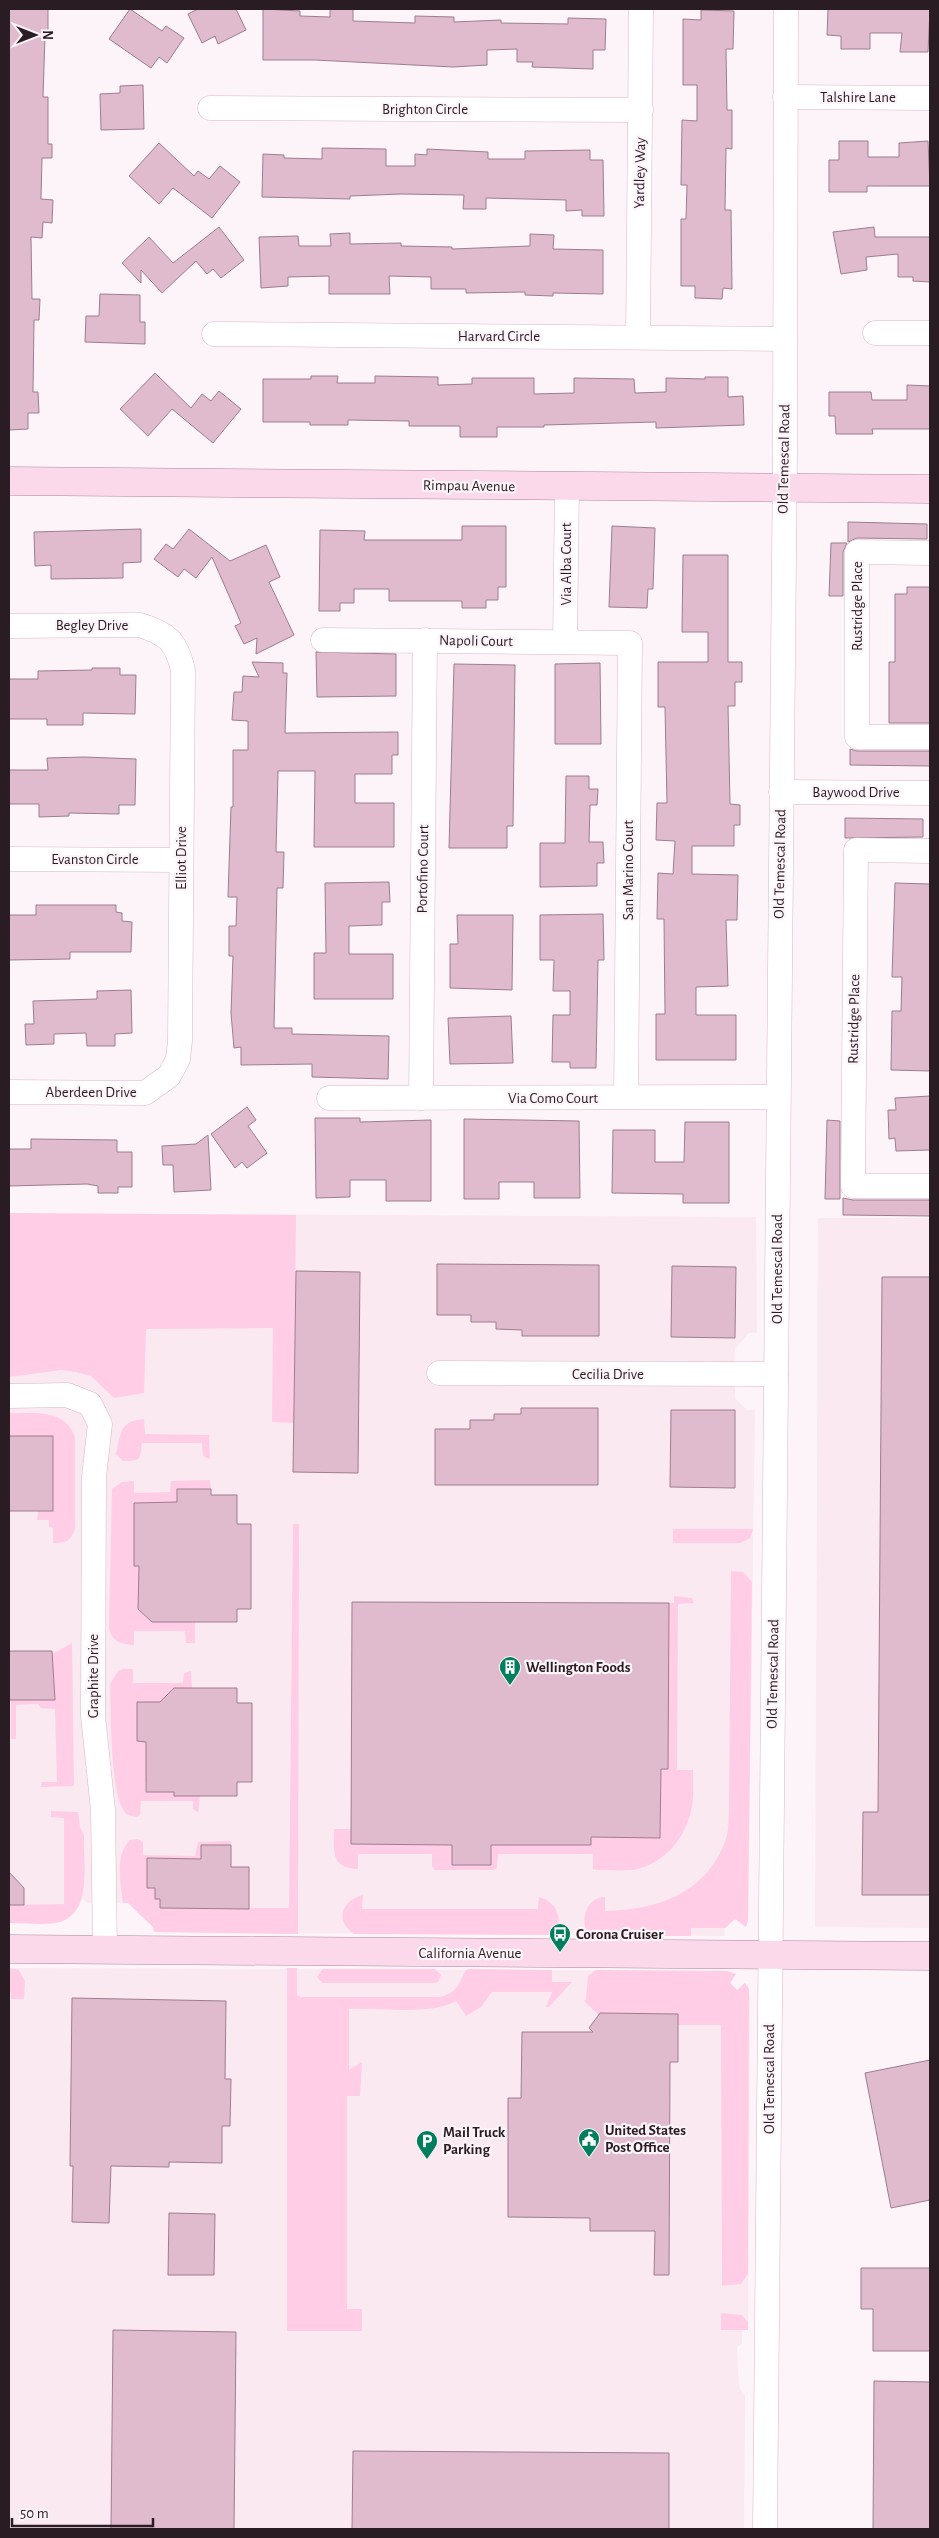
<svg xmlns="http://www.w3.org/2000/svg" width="939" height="2538" viewBox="0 0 939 2538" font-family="'Alegreya Sans',sans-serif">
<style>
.built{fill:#fbe9f2}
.green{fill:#ffcde6}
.building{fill:#dfbbcd;stroke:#9f7d8e}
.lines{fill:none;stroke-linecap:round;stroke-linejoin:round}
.minor-casing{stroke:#dab6c8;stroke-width:25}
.major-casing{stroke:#b0869b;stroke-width:29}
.minor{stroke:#fff;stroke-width:24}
.major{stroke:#fbd9ea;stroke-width:28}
.labels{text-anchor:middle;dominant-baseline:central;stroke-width:4.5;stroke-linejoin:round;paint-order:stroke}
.street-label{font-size:15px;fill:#291c23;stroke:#fcf4f8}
.poi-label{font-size:15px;font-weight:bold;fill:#291c23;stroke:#fcf4f8;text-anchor:start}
</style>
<rect width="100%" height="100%" fill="#fcf4f8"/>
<!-- built -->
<g class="built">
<path d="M9 1213 756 1217 757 1333H749L735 1349V1398L747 1410H755L748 1920 746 1927 735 1919 725 1928V1936L154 1932 153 1927 128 1903H87L83 1899 74 1913 60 1922 9 1923Z"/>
<path d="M818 1218H930V1928L815 1927Z"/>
<path d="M9 1968 727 1971 736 1974 730 1983 737 1990 745 1983 749 1989 750 1998 748 2330H742V2344L737 2347 739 2387 745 2395 744 2527 742 2529H9Z"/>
</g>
<!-- green -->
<g class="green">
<path d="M9 1213 296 1215 294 1423 272 1422 273 1328 146 1329 144 1393 114 1398 91 1376 76 1372 61 1370 9 1377Z"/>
<path d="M9 1413C34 1414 66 1408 75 1438V1528C72 1541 65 1543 53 1543V1528L49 1527V1520H37L38 1511 53 1510V1436H9Z"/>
<path d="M144 1419 145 1434 209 1435 210 1459 203 1456 202 1443H142C140 1460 141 1461 123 1461L116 1454C121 1432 120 1421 144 1419Z"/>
<path d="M210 1480 211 1489 177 1502 134 1503 139 1566 138 1609 152 1622H195V1643H186L185 1631H134V1645C121 1644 112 1642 109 1628L112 1489 122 1482 134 1481V1493L170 1492 171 1481Z"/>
<path d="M293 1524H299L298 1934 154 1932 153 1927 128 1903H123C121 1883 114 1856 130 1840L138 1839 143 1842V1855L195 1856 198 1842 231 1841V1845H202L201 1859 147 1858V1887L155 1888V1899H160V1908H289Z"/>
<path d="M673 1529H753L750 1538 740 1543H673Z"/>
<path d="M731 1571 743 1572 752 1582 748 1920 746 1927 735 1919 725 1928H691V1936H589C579 1922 586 1897 605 1897V1911C658 1910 707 1893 726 1839 729 1831 728 1820 729 1812Z"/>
<path d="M674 1596 692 1598 694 1603 678 1604 677 1770H693C693 1782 694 1794 692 1806 687 1837 665 1864 633 1870 621 1871 609 1870 597 1870L593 1869V1854H498L497 1868 493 1870H435L432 1866V1854H358V1869C330 1868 334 1851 334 1829H351V1844L591 1845V1837L660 1838 661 1769H668L669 1603H674Z"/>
<path d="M72 1643 74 1786 41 1787 42 1782H57L55 1709 41 1708 38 1704 16 1705V1739H11V1700H55L52 1654Z"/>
<path d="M123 1669H133V1683H183L184 1673 191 1671 192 1688 160 1702H137V1741L146 1742 149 1782H145V1792H174V1796H200L198 1812 193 1809V1801H141L140 1815 137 1817C132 1816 127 1816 124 1811 110 1792 111 1710 110 1684L118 1671Z"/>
<path d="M51 1811 78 1812 80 1827 84 1835C83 1862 94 1916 56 1923 41 1925 24 1923 9 1923V1905L64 1904V1818L51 1817Z"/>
<path d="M363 1895 362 1909H538L539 1897C556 1901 565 1920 554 1935L354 1934C334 1921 342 1900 363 1895Z"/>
<path d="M9 1968 19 1970 25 1981 24 1999H11V1992H9Z"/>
<path d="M287 1968H297V1995L300 1997H440C456 1993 459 1985 465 1971L468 1969 552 1970V1982H572L549 2007H546L552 1992H492L481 2007 466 2016 456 2001C429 2016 380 2007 349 2009V2070L362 2062 360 2096H347V2309H362V2331H287Z"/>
<path d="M323 1969H435L441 1975 438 1982 435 1983H322L317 1977Z"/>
<path d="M596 1970 727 1971 736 1974 730 1983 737 1990 745 1983 749 1989 748 2274 741 2284 722 2286 721 2025H678V2014L600 2013 599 2015 584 2001 586 1999 588 1976Z"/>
<path d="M721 2313 742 2315 748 2322V2330H721Z"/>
</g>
<!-- building -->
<g class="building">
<path d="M9 9H48V36H45L43 97H48V144H52V158H42L41 199 53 200 52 223 43 222 42 238 31 237 32 299H40L39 320H34L33 392H38L39 413H28V429L9 430Z"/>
<path d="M130 9 162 31 166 26 184 38 167 63 159 57 151 68 109 39Z"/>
<path d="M198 9H236L246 30 218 44 215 36 202 43 188 14Z"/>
<path d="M263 9 300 11V16L330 17V9H353V21L415 23V16L454 17V22L501 20V23L568 24V18L606 19 605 50H593V69L532 67 533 62H517V49L487 50V65L453 67 315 60H263Z"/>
<path d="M828 9H930L928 52H900L902 33H870V49H841V36L827 35Z"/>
<path d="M701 10 734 11 733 49H726L727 110H732V149L726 148 725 210H731L732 289 723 288 722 299 695 298V286H681V219H686L687 185H681L682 120 697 121V85H683V19L701 20Z"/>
<path d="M143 85 144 129 101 130 100 94 120 93V86Z"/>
<path d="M839 141H868V157H899V143L928 141 930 186H867V192H829V160H839Z"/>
<path d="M159 143 194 176 198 171 209 179 220 166 240 182 212 218 173 188 159 204 129 176Z"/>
<path d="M322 148 386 149V166H415V154L427 155V149L488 152V159H525V151L590 150V160H603L604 216H582V210L566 211V200L486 198V209H463L464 195 401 194 350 196V199L262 197 263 154 284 155V158L322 159Z"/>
<path d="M219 227 244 260 221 278 213 269 207 274 196 261 162 293 141 270V283L122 263 149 237 173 263Z"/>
<path d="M874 227 875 237H930V282L913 281V277H898V254L866 257 867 270 841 274 833 232Z"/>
<path d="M350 233V244L401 243V246L452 247V249L530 246V234L554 235 553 249 603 250V294L553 293V296L525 295V292L466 293V289H431V277L389 276 390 294H329V276L288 277V286L261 288 259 237 298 236 299 246H331L330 234Z"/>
<path d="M100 294 140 295V322H145V344L85 342 86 316H99Z"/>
<path d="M155 373 191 408 202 394 211 401 219 391 241 409 213 443 172 409 148 436 120 409Z"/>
<path d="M311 376H338L337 383H375V376L438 377V385L472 384V378H534V394L574 393V378L634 379 635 393 666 392V378L705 379V377H728V397L743 396 744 425 656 428V422L544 425V427H497V437H460V426H409V421L348 420V425H310V422H263V379H311Z"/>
<path d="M907 385 930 386V429H872L873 434H836L835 416H829V392H871L872 400H907Z"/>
<path d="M848 522 927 524V539L857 538 848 542Z"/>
<path d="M462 526H506V587H498V600H486V608H462V601H389V589H354V603H340V611H319L320 530 365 531 364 540H462Z"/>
<path d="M612 526 655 528 653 589H648L647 608 609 607Z"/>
<path d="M141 529V562L123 563V578L51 579V565L35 566 34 532Z"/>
<path d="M189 529 230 561 266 545 280 577 269 582 294 635 256 654 257 638 244 644 235 626 241 623 212 557 196 578 184 569 178 577 154 559 166 544 173 549Z"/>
<path d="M831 543H847L843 552V596H829Z"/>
<path d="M683 555H728V662H742V682H735V706H728L730 804 740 805V825H734V846H692V874L738 875 737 920H726L728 986 696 987V1015H736V1060H656V1014H665L664 919H657L658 873 673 874 675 841 656 840 657 803H667L665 707H658V662H708V632H682Z"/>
<path d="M907 587H930V723H889V662H895V594H907Z"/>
<path d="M316 652 396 654V696L317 697Z"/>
<path d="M252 662 283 663V673H287L285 733 398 732V755H392V774H355V803H394V847H314L315 771H278L276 852H284L283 888H277L274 1028H292V1034L389 1036 388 1079 312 1077V1064L241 1065V1047L234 1048 231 1013 233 956H229V926H236L237 897H228L231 807H233V750H248V721L232 720 234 692H242L243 676 259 677Z"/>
<path d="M600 663 601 744H555V664Z"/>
<path d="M454 664 515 665 513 826H507V848H449Z"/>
<path d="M92 668H120V675H136L135 714 83 713V725H47V719H9V679H38V671L92 670Z"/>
<path d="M850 749 857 751H930V766L850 765Z"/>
<path d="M84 757 136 759 135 805H119V814L69 813V816L39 817V804H9V770H48L47 758Z"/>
<path d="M566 776H589V789H598L597 805H590L589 842H603L604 863H597V886L540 887V843H565Z"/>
<path d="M845 818 923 819V837L845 838Z"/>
<path d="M389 882 390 902H382V925L349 926V954H393V999H314V953H326L325 883Z"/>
<path d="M895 883 930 884V1071L891 1070 892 1011H901L902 977H892Z"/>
<path d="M36 905H116V912L122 913V921L132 922 131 952H70V959L9 960V915H36Z"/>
<path d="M603 914 604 960H598L596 1068H570V1062H552L553 1015H570V991H553L554 960H540V915Z"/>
<path d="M457 915H513L512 990 450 988V944H458Z"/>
<path d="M131 990 132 1033 115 1034V1046H87L86 1033 54 1034V1044L26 1045 25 1024H34L33 1001 97 999V991Z"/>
<path d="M511 1016 513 1063 450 1064 448 1018Z"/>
<path d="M930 1096V1150L896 1151 895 1138 889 1139 888 1110H896L895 1098Z"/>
<path d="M247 1107 256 1120 248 1126 267 1153 247 1168 242 1162 235 1168 211 1134Z"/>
<path d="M315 1118H360V1122L431 1120V1201H386V1180H350V1197L316 1198Z"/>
<path d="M464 1119 579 1121 580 1198H534V1182H499V1199H464Z"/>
<path d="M827 1120 840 1121V1199H825Z"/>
<path d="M685 1122H729V1203H683V1194L612 1193 613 1130H655V1162H684Z"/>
<path d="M208 1135 211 1190 174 1192 173 1165H163L162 1146 196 1144Z"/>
<path d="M31 1139 117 1140V1152H132V1187H118V1193H98V1186L87 1184 9 1186V1149H31Z"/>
<path d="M843 1198 853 1200H930V1216L843 1215Z"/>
<path d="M437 1264 599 1265V1336H522V1330L496 1329V1322H471V1315H437Z"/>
<path d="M672 1266 736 1267 735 1338 671 1337Z"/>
<path d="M296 1271 360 1272 358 1473 293 1472Z"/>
<path d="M882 1277H930V1895H862L863 1812H878Z"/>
<path d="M521 1408H598V1485H435V1429H470V1420H494V1414H521Z"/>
<path d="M671 1410H735V1488L670 1487Z"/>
<rect x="9" y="1436" width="44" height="75"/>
<path d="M177 1489H211V1495H237V1524H251V1609H237V1622H152L138 1609 139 1566H134V1503L177 1502Z"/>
<path d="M352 1602 669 1603 668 1769H661L660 1838 591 1837V1845H491V1865H452V1845L351 1844Z"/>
<path d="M9 1651H52L55 1700H9Z"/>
<path d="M174 1688H237V1703H252V1782H237V1796H174V1792H146V1742L137 1741V1702H160Z"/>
<path d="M201 1845H231V1867H249V1909L160 1908V1899H155V1888H147V1858L201 1859Z"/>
<path d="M9 1872 24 1888V1905H9Z"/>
<path d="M72 1998 226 2001 225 2079H231L230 2126H222V2163L169 2162V2167L111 2166 109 2223 72 2222 73 2166H70Z"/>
<path d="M600 2013 678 2014V2062H670L669 2275H654L655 2231H590V2218L508 2217V2098H521L522 2032H593L589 2028Z"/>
<path d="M930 2060V2200L891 2208 865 2073Z"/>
<path d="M169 2213 215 2214 214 2275H168Z"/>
<path d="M861 2268H930V2351H873V2309H861Z"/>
<path d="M113 2330 236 2332 234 2529H111Z"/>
<path d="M874 2381 930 2382V2529H873Z"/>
<path d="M353 2451 669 2453V2529H352Z"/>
</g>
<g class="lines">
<!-- minor casing -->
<g class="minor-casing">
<g id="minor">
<path d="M785 97 930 98"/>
<path d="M210 108 641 110"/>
<path d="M875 333H930"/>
<path d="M214 334 785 339"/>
<path d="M638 337 641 9"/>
<path d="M930 553 857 552V737H930"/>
<path d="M9 626 140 625C168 634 176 641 183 670L180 1041 178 1059 169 1076 145 1093 9 1092"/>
<path d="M323 640 630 643 626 1097"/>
<path d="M565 642 567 487"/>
<path d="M781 792 930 793"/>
<path d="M930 851 856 850 853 1186H930"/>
<path d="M9 859 181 860"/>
<path d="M329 1098 777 1097"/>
<path d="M421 1098 425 640"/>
<path d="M439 1373 776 1374"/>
<path d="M9 1396 67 1395 90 1404 100 1424 94 1477 93 1716 103 1810 105 1950"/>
<path d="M765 2529 785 453 786 9"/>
</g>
</g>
<!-- major casing -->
<g class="major-casing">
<g id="major">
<path d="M9 481 930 489"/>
<path d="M9 1949 930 1956"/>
</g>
</g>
<!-- minor -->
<use href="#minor" class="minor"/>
<!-- major -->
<use href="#major" class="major"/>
</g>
<!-- icons -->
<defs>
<g id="building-pin" transform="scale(1.125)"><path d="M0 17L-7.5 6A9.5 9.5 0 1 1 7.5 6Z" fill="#007e5e" stroke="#fcf4f8"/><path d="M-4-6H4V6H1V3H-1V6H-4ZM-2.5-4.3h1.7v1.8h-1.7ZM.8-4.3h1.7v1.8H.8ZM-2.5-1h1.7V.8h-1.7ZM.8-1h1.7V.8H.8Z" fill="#fff"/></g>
<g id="bus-pin" transform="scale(1.125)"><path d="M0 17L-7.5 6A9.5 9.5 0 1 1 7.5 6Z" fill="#007e5e" stroke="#fcf4f8"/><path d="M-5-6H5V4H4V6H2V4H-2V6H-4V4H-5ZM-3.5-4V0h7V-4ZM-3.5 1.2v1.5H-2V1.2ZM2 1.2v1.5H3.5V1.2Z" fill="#fff"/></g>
<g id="civic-pin" transform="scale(1.125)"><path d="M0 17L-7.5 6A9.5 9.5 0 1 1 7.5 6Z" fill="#007e5e" stroke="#fcf4f8"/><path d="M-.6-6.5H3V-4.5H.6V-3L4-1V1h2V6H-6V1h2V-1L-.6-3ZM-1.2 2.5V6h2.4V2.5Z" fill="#fff"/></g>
<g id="parking-pin" transform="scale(1.125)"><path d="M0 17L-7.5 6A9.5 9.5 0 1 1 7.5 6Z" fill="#007e5e" stroke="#fcf4f8"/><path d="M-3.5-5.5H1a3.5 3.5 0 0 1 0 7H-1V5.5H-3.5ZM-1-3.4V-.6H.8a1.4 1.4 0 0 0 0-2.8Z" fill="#fff"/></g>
</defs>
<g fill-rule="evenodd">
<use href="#building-pin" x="510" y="1667"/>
<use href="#bus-pin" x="560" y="1934"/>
<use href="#civic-pin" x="589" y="2139"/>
<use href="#parking-pin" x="427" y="2141"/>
</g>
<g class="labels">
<!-- street labels -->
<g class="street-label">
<text x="858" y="97">Talshire Lane</text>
<text x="425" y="109">Brighton Circle</text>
<text transform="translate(640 173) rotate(-89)">Yardley Way</text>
<text x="499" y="336">Harvard Circle</text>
<text transform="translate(784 459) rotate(-89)">Old Temescal Road</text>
<text transform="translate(469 486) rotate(1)">Rimpau Avenue</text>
<text transform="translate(566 564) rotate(-90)">Via Alba Court</text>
<text transform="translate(857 606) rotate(-90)">Rustridge Place</text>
<text x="92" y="625">Begley Drive</text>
<text transform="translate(476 641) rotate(1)">Napoli Court</text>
<text x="856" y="792">Baywood Drive</text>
<text transform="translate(181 858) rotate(-90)">Elliot Drive</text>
<text x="95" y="859">Evanston Circle</text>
<text transform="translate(780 864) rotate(-89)">Old Temescal Road</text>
<text transform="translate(423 869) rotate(-89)">Portofino Court</text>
<text transform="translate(628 870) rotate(-90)">San Marino Court</text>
<text transform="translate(854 1019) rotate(-89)">Rustridge Place</text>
<text x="91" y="1092">Aberdeen Drive</text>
<text x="553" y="1098">Via Como Court</text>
<text transform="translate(777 1269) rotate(-90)">Old Temescal Road</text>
<text x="608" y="1374">Cecilia Drive</text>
<text transform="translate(773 1674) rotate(-89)">Old Temescal Road</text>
<text transform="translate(93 1676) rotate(-90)">Graphite Drive</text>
<text x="470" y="1953">California Avenue</text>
<text transform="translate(769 2079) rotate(-90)">Old Temescal Road</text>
</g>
<!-- poi labels -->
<g class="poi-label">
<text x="526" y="1667">Wellington Foods</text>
<text x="576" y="1934">Corona Cruiser</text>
<text x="605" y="2130">United States<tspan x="605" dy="17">Post Office</tspan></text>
<text x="443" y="2132">Mail Truck<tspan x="443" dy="17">Parking</tspan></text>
</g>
</g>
<!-- border -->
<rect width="939" height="2538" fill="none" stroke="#291c23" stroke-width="20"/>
<!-- north arrow -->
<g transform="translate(35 35) rotate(90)" stroke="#fcf4f8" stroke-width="4" paint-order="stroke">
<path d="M0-4L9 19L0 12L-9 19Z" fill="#291c23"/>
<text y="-8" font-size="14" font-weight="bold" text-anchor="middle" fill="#291c23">N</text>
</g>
<!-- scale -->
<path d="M12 2518v8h141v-8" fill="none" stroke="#291c23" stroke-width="2.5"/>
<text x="20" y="2518" font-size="15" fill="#291c23" stroke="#fcf4f8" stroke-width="4" paint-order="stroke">50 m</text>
</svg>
